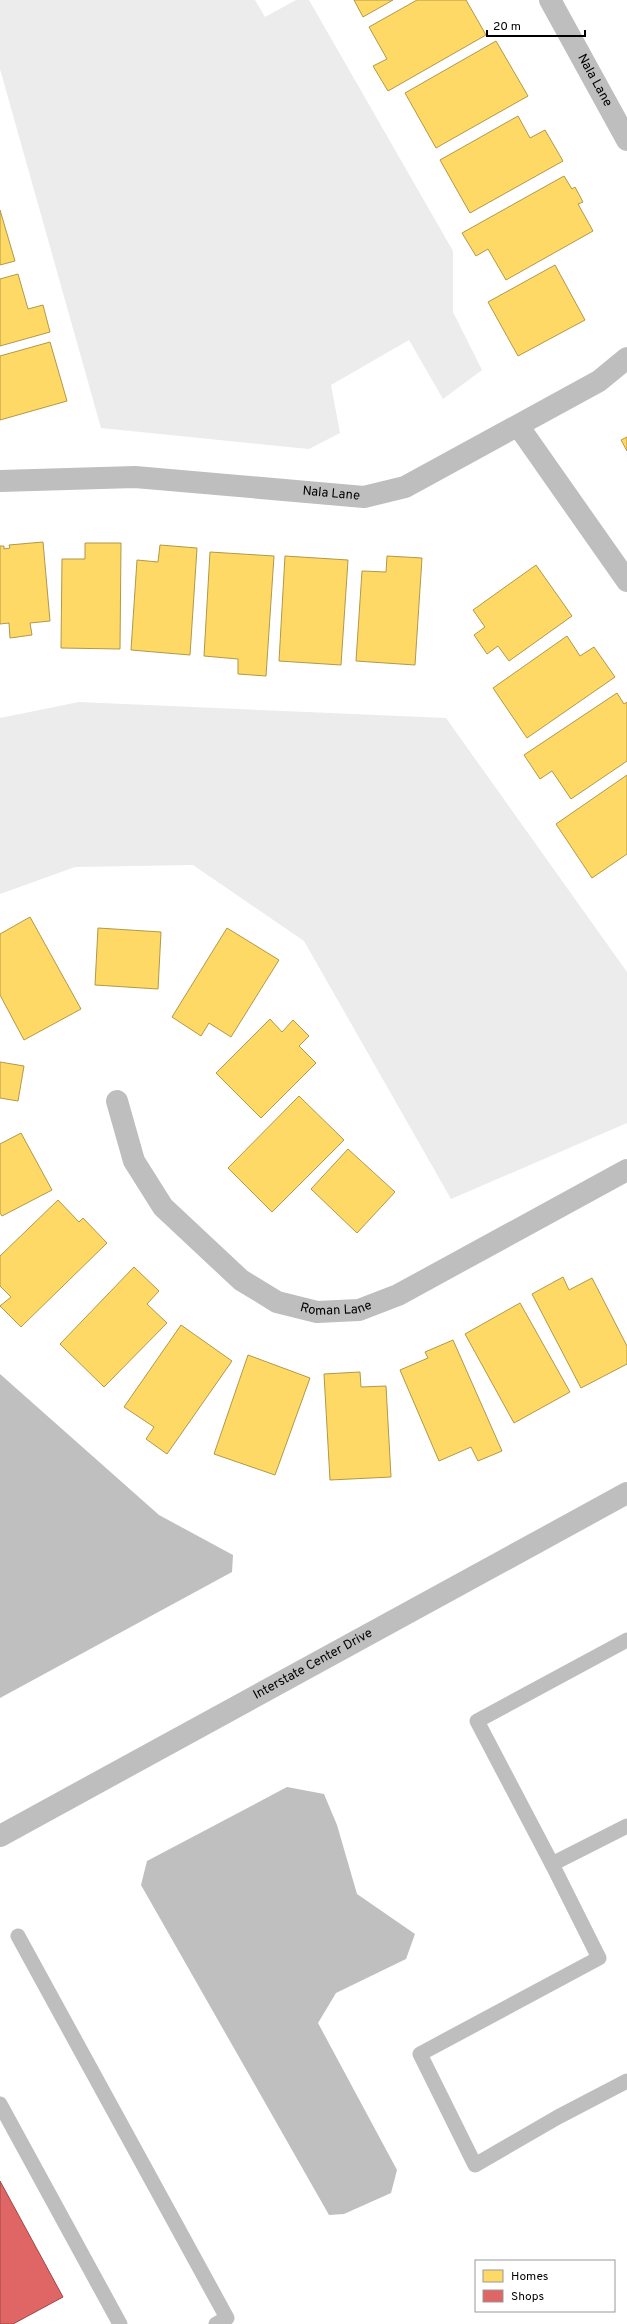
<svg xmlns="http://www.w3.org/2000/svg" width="627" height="2324" viewBox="0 0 627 2324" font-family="Overpass,sans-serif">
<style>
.green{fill:#ececec}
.water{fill:#bfbfbf}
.homes{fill:#ffd966;stroke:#b29847}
.shops{fill:#e06666;stroke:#9d4747}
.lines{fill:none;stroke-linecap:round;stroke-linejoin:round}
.service{stroke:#bebebe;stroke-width:15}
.minor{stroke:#bebebe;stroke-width:22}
.tertiary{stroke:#bebebe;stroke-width:22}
.labels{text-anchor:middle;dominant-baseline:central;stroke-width:4;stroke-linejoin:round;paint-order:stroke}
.street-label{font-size:13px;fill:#000;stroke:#fff}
</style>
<rect width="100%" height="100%" fill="#fff"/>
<!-- green -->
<g class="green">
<path d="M0 0H255L265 17 296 0H309L453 251V312L482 370 443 399 409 340 331 385 340 433 309 449 101 428 0 69Z"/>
<path d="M79 702 446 718 627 972V1123L451 1199 304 941 193 865 75 867 0 894V718Z"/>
</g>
<!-- water -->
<g class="water">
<path d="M0 1374 159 1515 233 1555 232 1572 0 1698Z"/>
<path d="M287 1787 324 1794 337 1825 357 1894 415 1934 406 1959 336 1993 318 2023 397 2170 391 2193 344 2214 329 2215 141 1885 147 1861Z"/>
</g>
<!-- homes -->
<g class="homes">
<path d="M354 0H393L363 17Z"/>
<path d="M417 0H466L486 35 388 91 373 66 387 59 369 27Z"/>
<path d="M496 41 528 96 436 148 405 93Z"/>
<path d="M518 116 530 138 545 130 563 161 470 213 440 160Z"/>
<path d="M564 176 572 189 575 187 583 202 578 204 593 231 506 280 488 249 476 256 462 233Z"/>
<path d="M0 210 15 261 0 265Z"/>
<path d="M555 265 585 320 518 356 488 302Z"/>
<path d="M18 274 28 309 43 305 50 332 0 346V279Z"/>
<path d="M50 342 67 401 0 420V356Z"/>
<path d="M627 437V451L621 440Z"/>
<path d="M43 542 50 621 30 623 32 635 10 638 9 623 0 624V546H4V549L10 548 9 545Z"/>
<path d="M85 543H121L120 649 61 648 62 559H85Z"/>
<path d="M160 545 197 548 190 655 131 650 137 560 158 562Z"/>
<path d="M210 552 274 556 266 676 238 674V659L204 656Z"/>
<path d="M285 556 348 560 341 665 279 661Z"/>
<path d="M387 556 422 558 415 665 356 661 362 571 386 572Z"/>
<path d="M536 565 572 616 509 661 498 646 487 654 474 635 485 627 473 610Z"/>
<path d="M567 636 580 656 594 647 615 677 527 738 493 688Z"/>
<path d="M617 693 624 704 627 702V761L571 799 552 771 540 779 524 755Z"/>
<path d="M627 775V854L592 878 556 824Z"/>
<path d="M30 917 81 1009 24 1040 0 995V934Z"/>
<path d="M98 928 161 932 158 989 95 985Z"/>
<path d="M227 928 279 960 231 1037 209 1023 201 1036 172 1017Z"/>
<path d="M270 1019 282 1032 293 1020 309 1036 299 1046 316 1063 261 1118 216 1073Z"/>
<path d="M0 1062 24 1066 18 1101 0 1098Z"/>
<path d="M299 1096 344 1140 272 1212 228 1168Z"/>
<path d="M21 1133 52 1190 2 1216 0 1213V1144Z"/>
<path d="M348 1149 395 1192 357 1233 311 1189Z"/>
<path d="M58 1200 79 1222 83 1218 107 1243 21 1327 0 1306 11 1297 0 1286V1256Z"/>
<path d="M134 1267 159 1291 147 1304 167 1323 104 1387 60 1344Z"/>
<path d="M563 1277 569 1290 592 1278 627 1346V1364L581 1388 532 1294Z"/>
<path d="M520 1303 570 1392 514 1423 465 1334Z"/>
<path d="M181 1325 232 1361 167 1454 146 1439 154 1427 124 1407Z"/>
<path d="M453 1340 502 1451 478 1461 471 1447 439 1461 400 1370 428 1358 425 1352Z"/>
<path d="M248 1355 310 1378 275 1475 214 1454Z"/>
<path d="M360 1372 361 1387 386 1386 391 1477 330 1480 324 1374Z"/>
</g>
<!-- shops -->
<path class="shops" d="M0 2181 63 2297 13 2324H0Z"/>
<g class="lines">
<!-- service -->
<g class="service">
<path d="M627 1640 477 1721 552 1864 627 1826"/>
<path d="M552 1864 599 1958 420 2054 475 2165 558 2117 627 2081"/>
<path d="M18 1936 227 2318 216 2324"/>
<path d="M0 2104 120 2324"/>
</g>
<!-- minor -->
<g class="minor">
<path id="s1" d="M550 0 627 140"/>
<path d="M519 427 627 581"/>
<path id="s2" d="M0 481 135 477 364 497 405 487 599 381 627 358"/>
<path id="s3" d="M117 1101 134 1161 163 1207 241 1280 277 1302 317 1312 359 1310 398 1295 627 1170"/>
</g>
<!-- tertiary -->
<path class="tertiary" id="s4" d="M0 1836 627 1493"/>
</g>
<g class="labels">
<!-- street labels -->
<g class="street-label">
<text stroke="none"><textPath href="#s1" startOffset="92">Nala Lane</textPath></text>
<text stroke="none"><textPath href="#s2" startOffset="332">Nala Lane</textPath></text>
<text stroke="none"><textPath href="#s3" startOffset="326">Roman Lane</textPath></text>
<text stroke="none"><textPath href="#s4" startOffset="357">Interstate Center Drive</textPath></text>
</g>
</g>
<!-- legend -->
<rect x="475" y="2260" width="140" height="52" fill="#ffffff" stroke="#999999"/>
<rect x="483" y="2270" width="20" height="12" fill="#ffd966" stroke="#999999"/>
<text x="511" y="2280" font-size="12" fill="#000000">Homes</text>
<rect x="483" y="2290" width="20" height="12" fill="#e06666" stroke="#999999"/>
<text x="511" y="2300" font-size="12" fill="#000000">Shops</text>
<!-- scale -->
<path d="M487 30v6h98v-6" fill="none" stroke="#000000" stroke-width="2"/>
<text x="493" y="30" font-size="12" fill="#000000" stroke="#ffffff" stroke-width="3" paint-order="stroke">20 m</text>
</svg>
